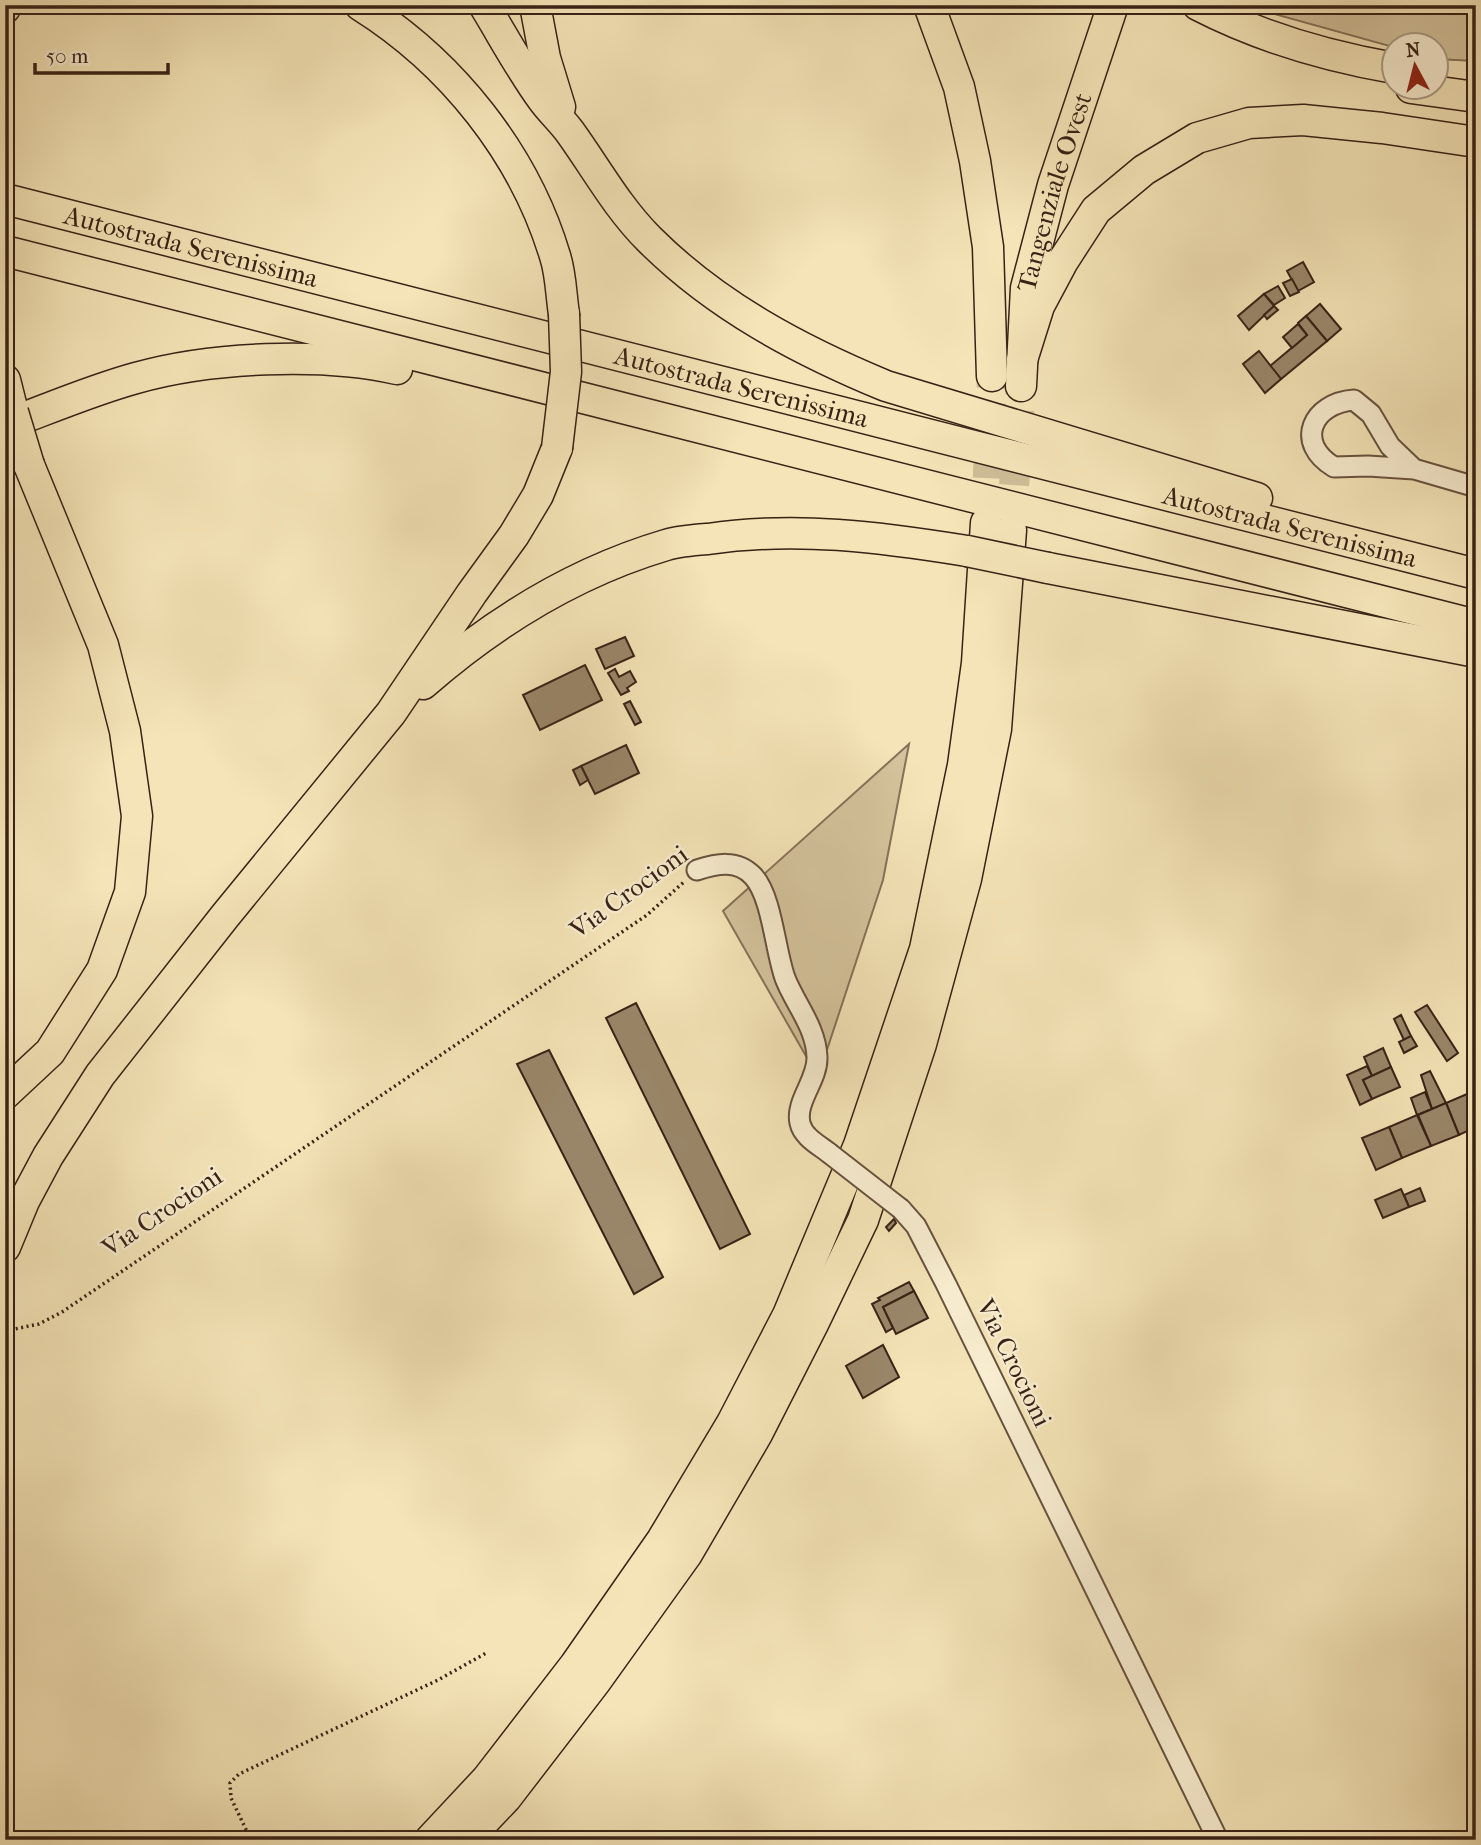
<svg xmlns="http://www.w3.org/2000/svg" width="1481" height="1845" viewBox="0 0 1481 1845" font-family="'IM FELL French Canon',serif">
<style>
.green{fill:#d4c39c;stroke:#867259;stroke-width:2}
.building{fill:#9a876a;stroke:#382216;stroke-width:2}
.lines{fill:none;stroke-linecap:round;stroke-linejoin:round}
.highway-tunnel{stroke:#cebd97;stroke-width:30;stroke-dasharray:30 15;stroke-linecap:butt}
.minor-casing{stroke:#67523e;stroke-width:23}
.highway-casing{stroke:#382216;stroke-width:33}
.path{stroke:#382216;stroke-width:3.5;stroke-dasharray:2 3.5;stroke-linecap:butt}
.minor{stroke:#f8edd0;stroke-width:19}
.highway{stroke:#f4e4b7;stroke-width:30}
.minor-bridge-casing{stroke:#67523e;stroke-width:23;stroke-linecap:butt}
.highway-bridge-casing{stroke:#382216;stroke-width:33;stroke-linecap:butt}
.minor-bridge{stroke:#f8edd0;stroke-width:19}
.highway-bridge{stroke:#f4e4b7;stroke-width:30}
.labels{text-anchor:middle;dominant-baseline:central;stroke-width:5;stroke-linejoin:round;paint-order:stroke}
.street-label{font-size:26px;fill:#382216;stroke:#f8edd0}
</style>
<rect width="100%" height="100%" fill="#f4e4b7"/>
<filter id="stains"><feTurbulence type="fractalNoise" baseFrequency=".00286" numOctaves="4"/><feColorMatrix values="0 0 0 0 .2 0 0 0 0 .09 0 0 0 0 .02 0 0 0 .5 -.17"/></filter>
<radialGradient id="worn" r=".72"><stop offset=".6" stop-color="#630" stop-opacity="0"/><stop offset="1" stop-color="#630" stop-opacity=".3"/></radialGradient>
<!-- green -->
<g class="green">
<path d="M1242 5H1476V61L1436 59V46H1394L1393 47Z"/>
<path d="M909 744 883 880 818 1077 723 911Z"/>
</g>
<!-- building -->
<g class="building">
<path d="M1303 262 1314 282 1298 291 1287 271Z"/>
<path d="M1292 279 1299 292 1290 296 1283 283Z"/>
<path d="M1278 286 1285 298 1274 305 1264 294Z"/>
<path d="M1264 294 1274 306 1249 330 1238 316Z"/>
<path d="M1320 304 1341 329 1327 341 1306 316Z"/>
<path d="M1274 306 1278 310 1267 319 1264 315Z"/>
<path d="M1306 316 1327 341 1281 379 1270 366 1307 335 1298 323Z"/>
<path d="M1298 324 1307 335 1292 348 1283 337Z"/>
<path d="M1259 351 1281 379 1265 393 1243 364Z"/>
<path d="M625 637 634 656 605 669 596 649Z"/>
<path d="M585 665 602 700 540 730 523 695Z"/>
<path d="M615 669 619 677 630 671 636 682 627 688 629 691 621 695 608 673Z"/>
<path d="M630 701 641 722 635 725 624 704Z"/>
<path d="M626 745 639 773 595 794 581 766Z"/>
<path d="M581 766 588 780 580 785 573 770Z"/>
<path d="M636 1003 750 1234 720 1249 606 1018Z"/>
<path d="M1427 1005 1458 1053 1447 1061 1415 1012Z"/>
<path d="M1401 1015 1411 1036 1404 1040 1394 1019Z"/>
<path d="M1411 1036 1417 1046 1404 1053 1399 1042Z"/>
<path d="M1383 1048 1391 1067 1372 1076 1364 1057Z"/>
<path d="M549 1050 663 1277 634 1294 517 1064Z"/>
<path d="M1367 1066 1372 1076 1363 1080 1372 1099 1360 1105 1347 1075Z"/>
<path d="M1391 1067 1400 1087 1372 1099 1363 1080Z"/>
<path d="M1430 1071 1446 1103 1432 1109 1421 1075Z"/>
<path d="M1474 1091 1476 1127 1459 1135 1446 1103Z"/>
<path d="M1425 1092 1432 1109 1417 1115 1411 1098Z"/>
<path d="M1446 1103 1459 1135 1431 1146 1418 1115Z"/>
<path d="M1417 1115 1431 1146 1402 1158 1389 1127Z"/>
<path d="M1389 1127 1402 1158 1376 1170 1362 1138Z"/>
<path d="M1420 1188 1425 1201 1409 1207 1404 1195Z"/>
<path d="M1401 1189 1409 1207 1383 1218 1375 1200Z"/>
<path d="M894 1219 896 1223 889 1231 886 1227Z"/>
<path d="M909 1282 914 1291 883 1307 893 1328 886 1332 872 1304 880 1300 878 1298Z"/>
<path d="M914 1291 928 1318 896 1334 883 1307Z"/>
<path d="M883 1345 899 1377 863 1398 846 1366Z"/>
</g>
<g class="lines">
<!-- highway-tunnel -->
<g class="highway-tunnel">
<path d="M986 523 992 376"/>
<path d="M1011 530 1021 386"/>
</g>
<!-- minor casing -->
<g class="minor-casing">
<g id="minor">
<path d="M1414 469 1390 446 1371 414 1354 400C1312 403 1294 443 1334 467L1368 466 1414 469 1476 487"/>
<path d="M697 870C716 864 737 859 753 876 772 896 775 950 785 978 795 1004 816 1027 817 1057 818 1080 795 1101 800 1123 803 1137 819 1145 829 1153"/>
<path d="M901 1209 916 1226 946 1284 1218 1840"/>
</g>
</g>
<!-- highway casing -->
<g class="highway-casing">
<g id="highway">
<path d="M360 5C451 62 524 153 555 256 561 274 561 295 564 314"/>
<path d="M484 5C503 36 521 70 543 100 551 111 562 121 570 132 596 168 617 207 649 239 716 306 799 350 886 386L1257 498"/>
<path d="M535 5 545 58 560 107"/>
<path d="M929 5 959 87 975 161 988 247 992 376"/>
<path d="M1198 5C1260 37 1325 56 1394 68"/>
<path d="M5 8V5"/>
<path d="M1411 88 1476 97"/>
<path id="s1" d="M5 199 1476 574"/>
<path d="M5 251 1476 625"/>
<path d="M1022 360 1039 306 1063 261 1096 210 1144 170 1197 138 1249 123 1303 120 1382 128 1476 142"/>
<path d="M5 380 13 412"/>
<path id="s2" d="M1021 386 1026 288 1053 185 1113 5"/>
<path d="M5 425C48 409 92 390 136 378 210 357 322 352 397 369"/>
<path d="M1048 568 1476 652"/>
<path d="M423 684C494 622 575 572 666 545 679 541 694 540 708 539 796 526 880 537 967 551"/>
<path d="M5 1094 50 1052 102 970 130 892 137 816 125 731 103 645 29 465"/>
<path d="M5 1247 24 1201 48 1156 100 1075 225 916 391 713 472 593 514 535 538 495 557 448"/>
<path d="M430 1840 487 1779 575 1665 662 1540 732 1423 788 1315 836 1200 859 1145 925 949 963 765 977 663 986 523"/>
<path d="M466 1840 506 1798 596 1681 687 1554 757 1434 813 1324 863 1220 921 1044 966 879 996 729 1011 530"/>
</g>
</g>
<!-- path -->
<g class="path">
<path d="M5 1331 39 1324 62 1312 647 915 685 881"/>
<path d="M251 1840 231 1798 230 1783 239 1774 438 1680 488 1652"/>
</g>
<!-- minor -->
<use href="#minor" class="minor"/>
<!-- highway -->
<use href="#highway" class="highway"/>
<!-- minor-bridge casing -->
<g class="minor-bridge-casing">
<path id="minor-bridge" d="M829 1153 901 1209"/>
</g>
<!-- highway-bridge casing -->
<g class="highway-bridge-casing">
<g id="highway-bridge">
<path d="M13 412 29 465"/>
<path d="M557 448 566 372 564 314"/>
<path d="M967 551 1048 568"/>
</g>
</g>
<!-- minor-bridge -->
<use href="#minor-bridge" class="minor-bridge"/>
<!-- highway-bridge -->
<use href="#highway-bridge" class="highway-bridge"/>
</g>
<g class="labels">
<!-- street labels -->
<g class="street-label">
<text stroke="none"><textPath href="#s2" startOffset="198">Tangenziale Ovest</textPath></text>
<text stroke="none"><textPath href="#s1" startOffset="192">Autostrada Serenissima</textPath></text>
<text stroke="none"><textPath href="#s1" startOffset="760">Autostrada Serenissima</textPath></text>
<text stroke="none"><textPath href="#s1" startOffset="1326">Autostrada Serenissima</textPath></text>
<text transform="translate(629 892) rotate(-36)">Via Crocioni</text>
<text transform="translate(162 1212) rotate(-34)">Via Crocioni</text>
<text transform="translate(1014 1363) rotate(64)">Via Crocioni</text>
</g>
</g>
<!-- margin -->
<rect width="1481" height="1845" fill="none" stroke="#f4e4b7" stroke-width="28"/>
<rect x="7" y="7" width="1467" height="1831" fill="none" stroke="#382216" stroke-width="3.5"/>
<rect x="14" y="14" width="1453" height="1817" fill="none" stroke="#382216" stroke-width="2"/>
<!-- north arrow -->
<g transform="translate(1415 66) rotate(353)"><circle r="33" fill="#f8edd0" stroke="#ab9c86" stroke-width="2"/>
<path d="M0-5L12 26L0 18L-12 26Z" fill="#8f2418"/>
<text y="-10" font-size="19" font-weight="bold" text-anchor="middle" fill="#382216">N</text>
</g>
<!-- scale -->
<path d="M35 63v10h133v-10" fill="none" stroke="#382216" stroke-width="3.5"/>
<text x="46" y="63" font-size="21" fill="#382216" stroke="#f8edd0" stroke-width="5" paint-order="stroke">50 m</text>
<rect width="100%" height="100%" filter="url(#stains)"/>
<rect width="100%" height="100%" fill="url(#worn)"/>
</svg>
